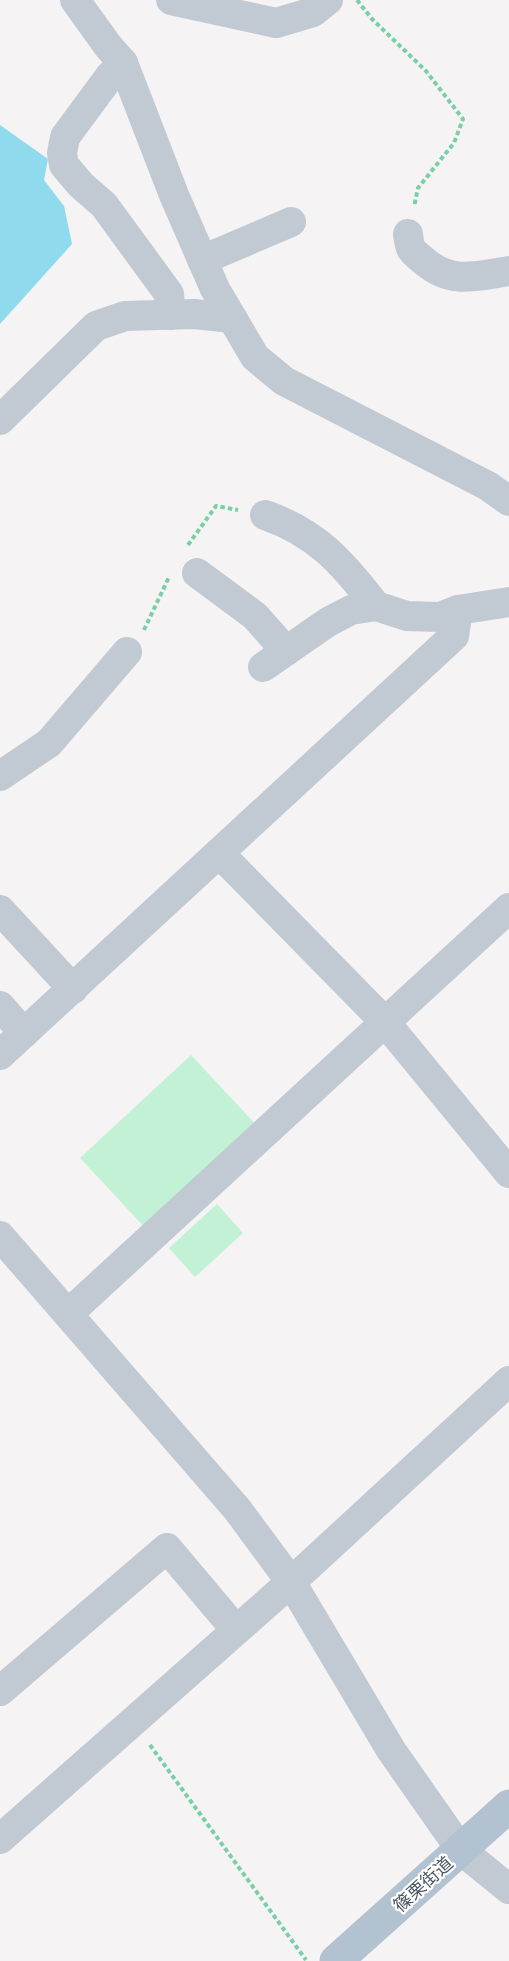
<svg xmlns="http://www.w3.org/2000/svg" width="509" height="1961" viewBox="0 0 509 1961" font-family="'Archivo Narrow','Noto Sans JP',sans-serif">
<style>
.green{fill:#c3f1d5}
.water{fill:#90daee}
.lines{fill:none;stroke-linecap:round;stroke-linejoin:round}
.path{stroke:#7ad0a6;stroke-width:4;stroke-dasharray:4.5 3;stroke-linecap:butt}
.minor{stroke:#c1cad2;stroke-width:30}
.major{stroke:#b3c2d1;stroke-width:33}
.labels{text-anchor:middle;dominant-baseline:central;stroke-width:4.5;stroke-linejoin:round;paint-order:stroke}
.street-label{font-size:18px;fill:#4a5661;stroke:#fff}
</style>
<rect width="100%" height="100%" fill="#f5f3f3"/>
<!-- green -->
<g class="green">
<path d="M191 1055 259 1128 148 1231 80 1158Z"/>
<path d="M217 1204 243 1233 195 1277 169 1248Z"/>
</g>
<!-- water -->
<path class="water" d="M0 125 48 159 44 180 64 206 72 244 0 324Z"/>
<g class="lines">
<!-- path -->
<g class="path">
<path d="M357 0 372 19 426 71 463 119 454 143 418 188 414 207"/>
<path d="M188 545 216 506 238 510"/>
<path d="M144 630 169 577"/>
<path d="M150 1745 306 1960"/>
</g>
<!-- minor -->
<g class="minor">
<path d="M75 0 108 46 123 63 174 195 215 289 255 357 284 381 488 486 509 501"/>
<path d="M171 0 276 23 313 12 328 0"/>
<path d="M123 63 110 76 65 137 62 153 64 165 81 185 104 205 169 294 171 315"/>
<path d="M408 234C410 251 411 250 424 261 452 285 476 276 509 271"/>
<path d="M202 260 291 222"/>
<path d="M0 420 96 326 125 316 194 314 232 318"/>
<path d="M265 515C317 533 343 563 376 606"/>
<path d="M197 573 255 616 286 651"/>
<path d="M263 667 328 622 351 610 376 606 407 616 440 617 458 610"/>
<path d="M0 776 49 743 127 652"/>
<path d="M219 853 385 1022 509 1173"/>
<path d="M0 910 73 989"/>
<path d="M0 1006 24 1033"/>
<path d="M0 1055 454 636 458 610 509 602"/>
<path d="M0 1236 237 1509 291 1582 391 1750 461 1850 509 1889"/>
<path d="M68 1314 509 908"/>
<path d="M0 1691 167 1548 236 1630"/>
<path d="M0 1839 291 1582 509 1381"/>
</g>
<!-- major -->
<path class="major" d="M336 1961 509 1806"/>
</g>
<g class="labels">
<!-- street labels -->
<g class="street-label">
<text transform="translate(423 1884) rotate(-42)">篠栗街道</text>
</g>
</g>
</svg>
